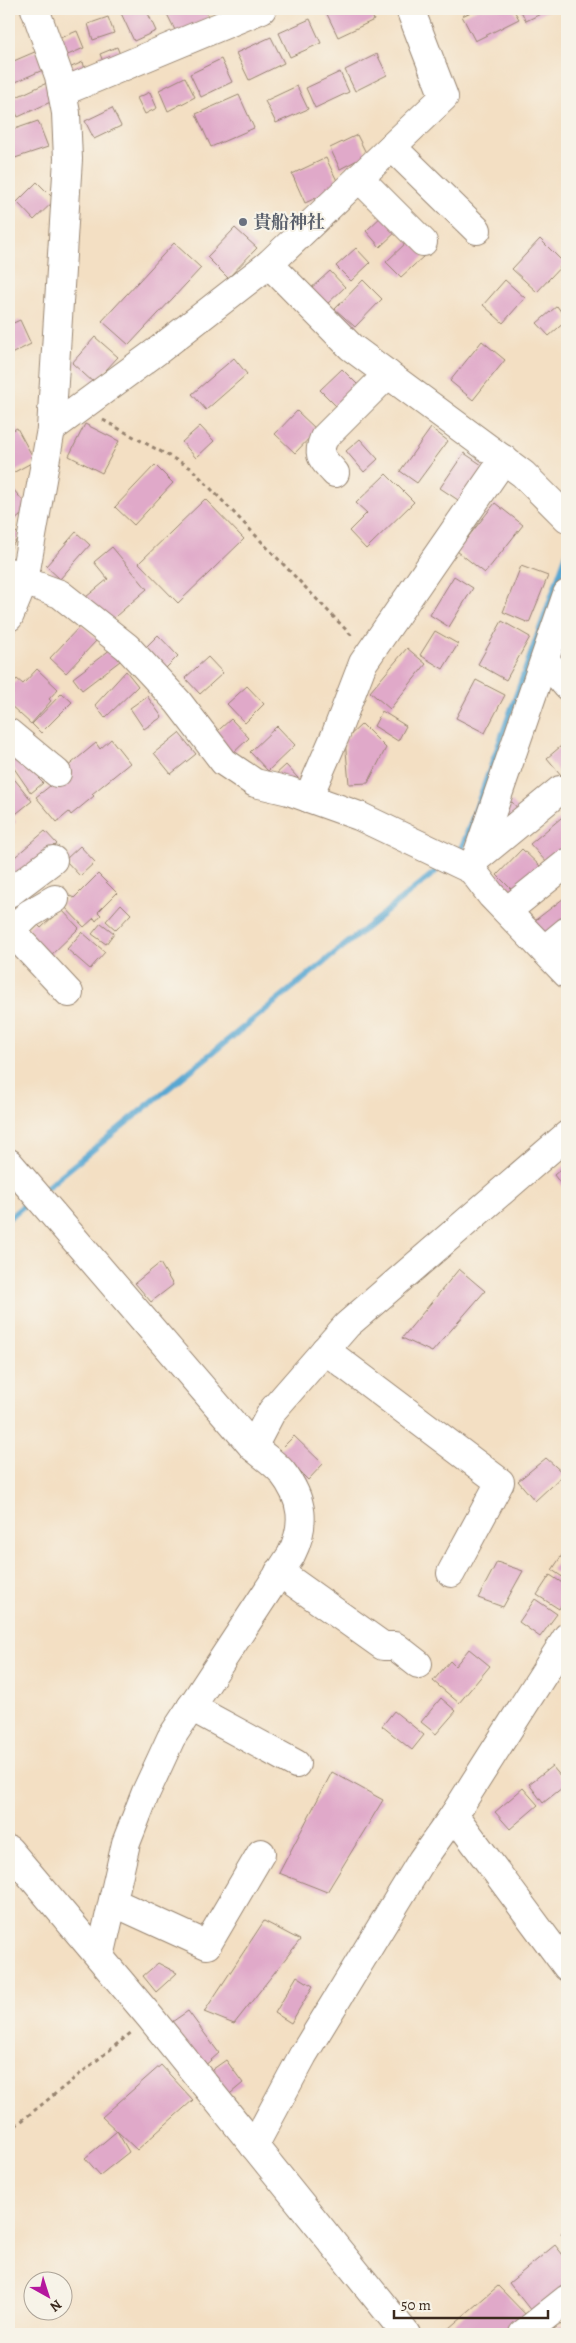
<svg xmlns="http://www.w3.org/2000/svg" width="576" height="2343" viewBox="0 0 576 2343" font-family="Alegreya,'Noto Serif JP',serif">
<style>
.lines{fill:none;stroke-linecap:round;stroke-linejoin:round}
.stream{stroke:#59a7d2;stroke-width:6}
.building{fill:#e0a9c9}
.minor-casing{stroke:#978470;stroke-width:30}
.path{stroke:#978470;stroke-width:3;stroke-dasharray:4 4;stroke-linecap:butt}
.minor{stroke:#fff;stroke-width:28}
.worship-dot{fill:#6b7280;stroke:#f7f3e8;stroke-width:2}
.labels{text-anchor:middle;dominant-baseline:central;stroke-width:4;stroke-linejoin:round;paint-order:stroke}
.worship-label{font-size:18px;font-weight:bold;fill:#5b616d;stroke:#f7f3e8;text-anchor:start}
</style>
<rect width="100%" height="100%" fill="#f7f3e8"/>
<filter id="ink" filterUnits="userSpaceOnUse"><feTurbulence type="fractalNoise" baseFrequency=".02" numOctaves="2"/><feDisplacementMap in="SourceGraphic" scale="10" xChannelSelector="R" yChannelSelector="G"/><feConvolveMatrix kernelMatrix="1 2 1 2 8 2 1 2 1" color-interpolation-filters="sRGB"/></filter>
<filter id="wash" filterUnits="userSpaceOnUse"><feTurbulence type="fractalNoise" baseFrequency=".0096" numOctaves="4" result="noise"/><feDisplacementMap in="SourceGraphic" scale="20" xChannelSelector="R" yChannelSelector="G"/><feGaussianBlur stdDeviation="1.12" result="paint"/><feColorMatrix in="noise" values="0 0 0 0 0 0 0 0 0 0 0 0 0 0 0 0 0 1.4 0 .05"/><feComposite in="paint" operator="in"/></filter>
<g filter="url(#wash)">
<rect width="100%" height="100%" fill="#f3dfc3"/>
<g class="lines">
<!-- stream -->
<g class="stream">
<path d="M461 851 567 553"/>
<path d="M42 1191 435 872"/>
<path d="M9 1218 32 1199"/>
</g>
</g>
<g id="blocks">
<!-- building -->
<g class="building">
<path d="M124 9H146L156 31 134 41 120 11Z"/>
<path d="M171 9H204L209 18 177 34 166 12Z"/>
<path d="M333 9H369L374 20 338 37 326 12Z"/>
<path d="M478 9H513L519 19 475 41 462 16Z"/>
<path d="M520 9H551L526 21Z"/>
<path d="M108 17 114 33 93 40 88 24Z"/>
<path d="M310 19 321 43 290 57 279 33Z"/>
<path d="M77 31 84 48 63 57 55 40Z"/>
<path d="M271 37 284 63 249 80 236 53Z"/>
<path d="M117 47 121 57 104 64 100 54Z"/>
<path d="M37 51 45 69 9 85V63Z"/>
<path d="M377 54 387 75 355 91 345 70Z"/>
<path d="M221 59 232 82 201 97 190 74Z"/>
<path d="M83 62 86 73 73 78 69 68Z"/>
<path d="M340 72 349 92 315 108 306 88Z"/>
<path d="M185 77 195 97 168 111 159 90Z"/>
<path d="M49 82 57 99 18 117 10 100Z"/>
<path d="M297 86 308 109 276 123 265 101Z"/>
<path d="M150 92 157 108 145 114 137 98Z"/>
<path d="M239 95 254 128 211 147 196 114Z"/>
<path d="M112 108 121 126 94 139 85 121Z"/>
<path d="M38 121 48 147 9 160V131Z"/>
<path d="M357 135 367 155 340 169 330 148Z"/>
<path d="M326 158 340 187 305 203 292 174Z"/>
<path d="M37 182 55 200 34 220 17 202Z"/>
<path d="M385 213 399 229 380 247 366 231Z"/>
<path d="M235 228 257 248 228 278 207 257Z"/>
<path d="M540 239 564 263 537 292 512 269Z"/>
<path d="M409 240 424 256 401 277 386 262Z"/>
<path d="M174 243 201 268 129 345 102 321Z"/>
<path d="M356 248 370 263 351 281 336 266Z"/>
<path d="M330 271 345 287 325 306 309 290Z"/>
<path d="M363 280 382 299 355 327 335 309Z"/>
<path d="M505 280 525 298 503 323 483 305Z"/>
<path d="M557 306 567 320 549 336 537 323Z"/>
<path d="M20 320 31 344 9 355V325Z"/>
<path d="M95 337 118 357 94 383 72 363Z"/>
<path d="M482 341 505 360 473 400 450 381Z"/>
<path d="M234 358 247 374 206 410 192 394Z"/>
<path d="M342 369 358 385 337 407 320 390Z"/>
<path d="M297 411 317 430 295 453 275 434Z"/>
<path d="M85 424 119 441 102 473 69 456Z"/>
<path d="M200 426 214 441 196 458 182 442Z"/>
<path d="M17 428 35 461 9 475V432Z"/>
<path d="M431 428 448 441 417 483 400 471Z"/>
<path d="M360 439 378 459 364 472 346 451Z"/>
<path d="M464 453 485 467 461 502 440 488Z"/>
<path d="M155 465 173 483 134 525 115 507Z"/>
<path d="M386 474 414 502 366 549 349 531 367 513 356 503Z"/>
<path d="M13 489 29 508 13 522 9 518V492Z"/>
<path d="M205 499 244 539 178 603 139 563Z"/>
<path d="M495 503 523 525 485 573 457 551Z"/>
<path d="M9 527 20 535 9 550Z"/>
<path d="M76 532 90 545 60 579 46 566Z"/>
<path d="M112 547 147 589 108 623 86 597 108 579 94 562Z"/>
<path d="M521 566 548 576 529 623 503 612Z"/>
<path d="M454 576 473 588 449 627 430 615Z"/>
<path d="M502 621 530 637 506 680 478 664Z"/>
<path d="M81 625 97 640 66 673 50 658Z"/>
<path d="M435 631 458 644 443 669 420 655Z"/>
<path d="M158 635 178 656 164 670 144 649Z"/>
<path d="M407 648 426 664 390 709 370 692Z"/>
<path d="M111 649 120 661 82 690 73 678Z"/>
<path d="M208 657 223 673 200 694 185 678Z"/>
<path d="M37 669 58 689 49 699 51 701 31 724 9 704V699L13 694 9 688 17 679 23 684Z"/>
<path d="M126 671 138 686 105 718 95 705Z"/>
<path d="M476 680 505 695 485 733 456 718Z"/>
<path d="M247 686 264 704 245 723 227 704Z"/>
<path d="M62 693 72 702 41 733 32 724Z"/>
<path d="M147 696 162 717 144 729 130 708Z"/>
<path d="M382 711 406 726 398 741 374 726Z"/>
<path d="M231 719 249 738 230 756 211 737Z"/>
<path d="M362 724 386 748 368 783 349 784 345 740Z"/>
<path d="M277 726 295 745 268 771 250 752Z"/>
<path d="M179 733 196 754 171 774 154 753Z"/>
<path d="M9 738 43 775 39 779 43 783 31 793 9 761Z"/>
<path d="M111 739 130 763 92 794 94 796 71 815 69 812 57 822 36 797 69 771 66 768 96 743 100 749Z"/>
<path d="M567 741V769L561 775 547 758Z"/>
<path d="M286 765 298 778 286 790 274 776Z"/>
<path d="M9 775H11L32 801 12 817 16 822 9 827Z"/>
<path d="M512 802 521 812 502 827 494 817Z"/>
<path d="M567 813V848L548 864 530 844Z"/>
<path d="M45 831 57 844 9 885V862Z"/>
<path d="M80 846 95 862 80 876 65 860Z"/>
<path d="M522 849 541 867 516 894 497 875Z"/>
<path d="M98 874 117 893 98 912 101 915 96 921 94 918 84 927 62 904 70 896 74 898Z"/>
<path d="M564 898 567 902V923L547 940 533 922Z"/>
<path d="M121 904 131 914 116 930 106 921Z"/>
<path d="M61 909 79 928 46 960 25 938 31 932 28 928 35 922 41 928Z"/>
<path d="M101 923 114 933 106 944 92 934Z"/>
<path d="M82 932 105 952 90 969 67 949Z"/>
<path d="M567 1164V1192L554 1175Z"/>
<path d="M160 1263 173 1285 151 1302 135 1283Z"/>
<path d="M459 1269 485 1291 432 1352 402 1338Z"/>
<path d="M294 1436 323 1464 308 1480 279 1451Z"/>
<path d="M546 1458 564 1474 535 1501 518 1481Z"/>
<path d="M566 1549 567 1550V1580L552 1570Z"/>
<path d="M497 1562 523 1571 503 1607 478 1598Z"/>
<path d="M550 1575 567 1586V1595L559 1609 537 1595Z"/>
<path d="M535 1599 557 1614 540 1637 519 1622Z"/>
<path d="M469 1649 490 1666 459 1703 433 1681 450 1661 455 1666Z"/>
<path d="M441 1698 456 1711 436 1734 421 1722Z"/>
<path d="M394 1711 424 1735 412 1750 382 1726Z"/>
<path d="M552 1766 567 1784 543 1803 529 1784Z"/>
<path d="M332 1772 383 1800 327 1892 279 1873Z"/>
<path d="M523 1788 538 1805 510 1829 495 1812Z"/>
<path d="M264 1921 300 1940 234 2024 204 2012Z"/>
<path d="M158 1963 177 1973 156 1992 143 1976Z"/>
<path d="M297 1976 313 1986 291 2023 275 2013Z"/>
<path d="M188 2011 219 2053 202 2068 166 2026Z"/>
<path d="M226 2060 243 2083 225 2098 206 2074Z"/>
<path d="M161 2065 193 2100 137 2150 117 2131 129 2152 100 2175 85 2158 117 2131 102 2117Z"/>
<path d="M567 2228V2242L561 2233Z"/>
<path d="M555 2245 567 2260V2290L535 2316 509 2283Z"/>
<path d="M498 2286 530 2319 510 2334H442Z"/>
<path d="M561 2324 567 2330V2334H547Z"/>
</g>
</g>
</g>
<g filter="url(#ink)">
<use href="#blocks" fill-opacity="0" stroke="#978470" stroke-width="1"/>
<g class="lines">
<!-- minor casing -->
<g class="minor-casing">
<g id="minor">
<path d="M62 92 262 9"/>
<path d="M392 147 477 230"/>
<path d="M359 178 423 242"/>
<path d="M269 264 351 347 523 474 567 518"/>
<path d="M51 429 160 349 269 264 444 97 410 9"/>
<path d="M335 473C323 459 316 457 324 438L388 374"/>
<path d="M9 572 24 581 60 594 127 647 178 702 224 762 255 783 289 791 359 816 472 870 491 895 567 974"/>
<path d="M9 617 24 581 51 429 68 159 66 113 59 76 35 9"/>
<path d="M545 660 567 686"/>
<path d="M9 733 57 773"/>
<path d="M308 798 335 736 363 663 504 459"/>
<path d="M476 859 560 790"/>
<path d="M472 870 567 594"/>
<path d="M9 893 53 860"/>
<path d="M507 911 567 863"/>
<path d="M11 931 69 993"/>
<path d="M9 933 29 914 55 899"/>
<path d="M544 950 567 931"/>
<path d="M9 1163 253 1447C262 1455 275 1463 282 1472 304 1500 306 1525 291 1555L171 1738 146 1792 126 1843 100 1957"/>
<path d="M325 1350 500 1482 451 1573"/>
<path d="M253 1447 272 1411 347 1325 567 1135"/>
<path d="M279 1572 383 1646H395L418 1664"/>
<path d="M191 1707 296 1764"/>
<path d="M454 1815 567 1967"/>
<path d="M9 1850 150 2017 406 2334"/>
<path d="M113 1902 207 1945 261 1853"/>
<path d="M254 2146 303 2055 422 1860 454 1815 567 1637"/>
<path d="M523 2334 567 2299"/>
</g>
</g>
<!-- path -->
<g class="path">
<path d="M103 420 191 468 352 636"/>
<path d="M9 2131 132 2032"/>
</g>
<!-- minor -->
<use href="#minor" class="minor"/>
</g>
</g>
<!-- markers -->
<circle class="worship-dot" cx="243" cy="222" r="5"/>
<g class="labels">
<!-- worship labels -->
<g class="worship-label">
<text x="253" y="222">貴船神社</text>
</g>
</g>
<!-- margin -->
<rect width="576" height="2343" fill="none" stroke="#f7f3e8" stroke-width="30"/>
<!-- north arrow -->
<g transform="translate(48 2296) rotate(141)"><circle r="24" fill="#f7f3e8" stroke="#aca397"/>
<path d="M0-4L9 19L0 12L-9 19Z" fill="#b5179e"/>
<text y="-8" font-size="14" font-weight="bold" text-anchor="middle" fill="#3b2a1e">N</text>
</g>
<!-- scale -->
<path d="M394 2310v8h154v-8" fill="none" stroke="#3b2a1e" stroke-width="2.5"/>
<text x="401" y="2310" font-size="15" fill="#3b2a1e" stroke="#f7f3e8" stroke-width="4" paint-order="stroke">50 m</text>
</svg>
